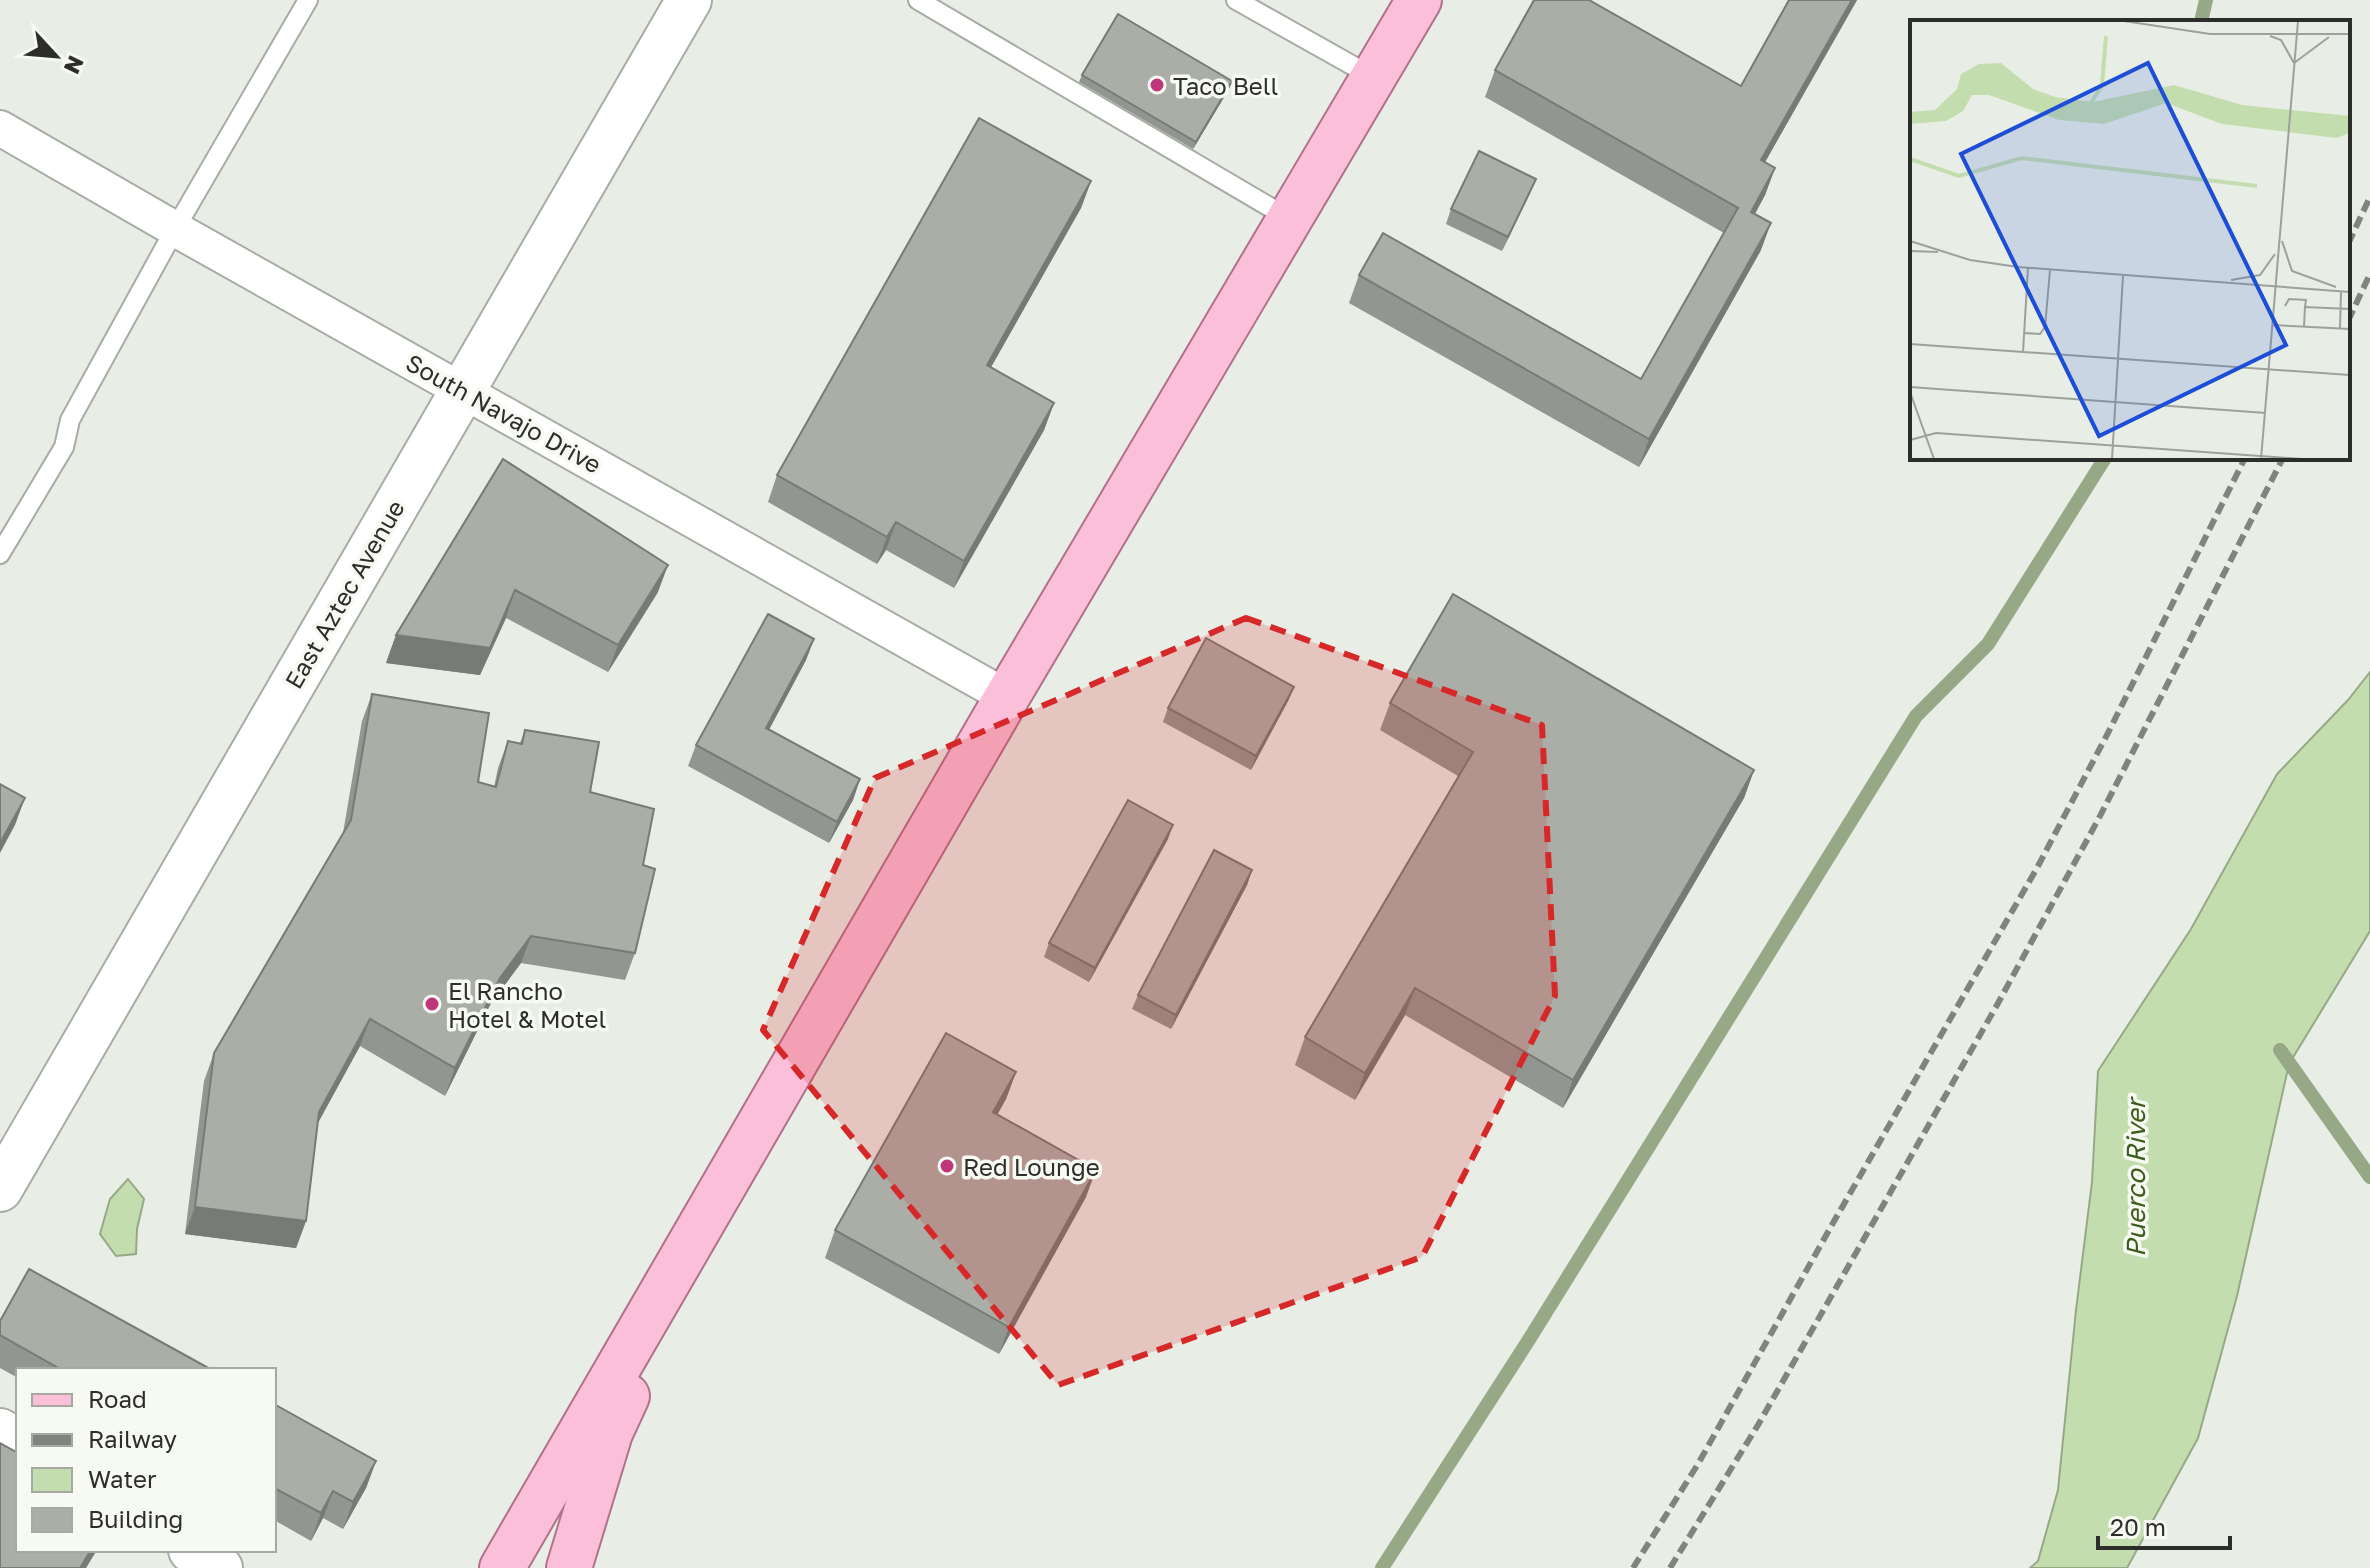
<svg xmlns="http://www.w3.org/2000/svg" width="2370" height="1568" viewBox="0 0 2370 1568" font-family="'Golos Text',sans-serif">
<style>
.water{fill:#c4ddaf;stroke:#97a887;stroke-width:2}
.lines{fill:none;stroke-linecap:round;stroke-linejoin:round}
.stream{stroke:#97a887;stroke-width:14}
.lane-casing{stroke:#a8aca5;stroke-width:22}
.street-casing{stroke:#a8aca5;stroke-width:38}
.secondary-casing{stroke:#a8aca5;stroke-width:48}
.primary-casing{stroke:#b2718b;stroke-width:48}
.lane{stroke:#fff;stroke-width:18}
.street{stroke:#fff;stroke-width:34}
.secondary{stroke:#fff;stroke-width:44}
.primary{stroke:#fbbfd9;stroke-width:44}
.rail{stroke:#81837e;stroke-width:6;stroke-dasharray:12 6;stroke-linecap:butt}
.wall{fill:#929690}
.shaded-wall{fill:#777a75}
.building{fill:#aaaea7;stroke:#777a75;stroke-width:2}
.marked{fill:#d62828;fill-opacity:0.2;stroke:#d62828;stroke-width:6;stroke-dasharray:16 10;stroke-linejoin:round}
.poi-dot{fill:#bd377a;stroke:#f6faf2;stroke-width:3}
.labels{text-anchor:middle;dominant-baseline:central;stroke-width:7;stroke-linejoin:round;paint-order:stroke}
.poi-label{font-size:24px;fill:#2d2e2b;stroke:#f6faf2;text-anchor:start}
.street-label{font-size:24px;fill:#2d2e2b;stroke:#f6faf2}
.water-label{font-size:26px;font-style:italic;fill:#3e5c1d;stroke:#f6faf2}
.inset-river{fill:none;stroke:#c4ddaf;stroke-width:4}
.inset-road{fill:none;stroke:#9da19b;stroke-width:2}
.view{fill:#1d4ed8;fill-opacity:0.15;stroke:#1d4ed8;stroke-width:4}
.inset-edge{fill:none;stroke:#2d2e2b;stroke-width:4}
</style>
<rect width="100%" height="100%" fill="#e8ede5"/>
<!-- water -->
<g class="water">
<path d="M2370 672V931L2289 1064 2237 1296 2198 1438 2127 1568H2030L2038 1561 2058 1490 2076 1310 2092 1182 2098 1071 2191 929 2277 774 2348 700Z"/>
<path d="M128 1179 144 1199 137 1229 136 1254 116 1256 100 1234 110 1199Z"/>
</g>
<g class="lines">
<!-- stream -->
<g class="stream">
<path d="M2201 22 2206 0"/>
<path d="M2280 1050 2370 1177"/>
<path d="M1382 1568 1530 1338 1916 716 1988 644 2105 458"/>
</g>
<!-- lane casing -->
<g class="lane-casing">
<g id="lane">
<path d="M918 0 1290 219"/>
<path d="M1236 0 1373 77"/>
<path d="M0 554 64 447 70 420 175 229 308 0"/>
</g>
</g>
<!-- street casing -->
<g class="street-casing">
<path id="street" d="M0 128 175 229 1007 697"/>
</g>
<!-- secondary casing -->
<g class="secondary-casing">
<g id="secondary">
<path d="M0 1189 689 0"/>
<path d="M0 1431 18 1442"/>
<path d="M191 1550 220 1568"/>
</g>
</g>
<!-- primary casing -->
<g class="primary-casing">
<g id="primary">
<path d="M502 1568 1007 697 1419 0"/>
<path d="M569 1568 610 1433 627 1396"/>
</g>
</g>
<!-- lane -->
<use href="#lane" class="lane"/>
<!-- street -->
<use href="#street" class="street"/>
<!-- secondary -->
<use href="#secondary" class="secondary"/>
<!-- primary -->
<use href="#primary" class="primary"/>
<!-- rail -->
<g class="rail">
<path d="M2348 244 2370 197"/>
<path d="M2348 321 2370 274"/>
<path d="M1633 1568 1698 1464 1833 1223 2037 868 2109 731 2245 458"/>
<path d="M1670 1568 1758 1425 1997 1005 2099 818 2283 458"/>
</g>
</g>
<!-- wall -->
<g class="wall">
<path d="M1789 0H1857L1765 162 1775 168 1765 195 1755 214 1761 250 1639 467 1349 303 1359 275 1641 379 1724 233 1485 97 1495 70 1741 86Z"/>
<path d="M1082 75 1229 89 1193 149 1079 82Z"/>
<path d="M1091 181 1081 208 991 367 1054 403 1044 430 954 588 886 550 877 564 768 502 777 475Z"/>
<path d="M1530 193 1502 251 1446 224 1451 209Z"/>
<path d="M503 459 658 592 608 672 506 618 480 675 386 663 396 635Z"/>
<path d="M814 639 806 660 769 730 860 779 853 800 829 843 688 766 696 745Z"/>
<path d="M1294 687 1288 701 1251 770 1163 722 1168 708Z"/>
<path d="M372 694 478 782 494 787 498 768 508 741 520 743 525 730 590 792 643 865 635 953 625 980 521 963 490 1005 445 1096 360 1046 318 1123 306 1221 296 1248 185 1234 204 1081 214 1053 343 833 362 721Z"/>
<path d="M1390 703 1754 770 1744 798 1563 1108 1405 1015 1355 1100 1295 1065 1305 1037 1458 776 1380 730Z"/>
<path d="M1168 839 1089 982 1044 957 1049 943Z"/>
<path d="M1252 870 1247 885 1171 1029 1132 1009 1138 995Z"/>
<path d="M1016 1072 1006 1099 997 1115 1086 1197 999 1354 825 1258 835 1230Z"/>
<path d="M0 1321 212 1370H18V1378L0 1368Z"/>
<path d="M274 1404 376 1461 366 1488 343 1529 323 1518 311 1541 274 1520Z"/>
</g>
<!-- shaded-wall -->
<g class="shaded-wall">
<path d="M1852 0H1857L1751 187 1761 160Z"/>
<path d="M1232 81 1229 89 1193 149 1196 142Z"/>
<path d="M1775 168 1765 195 1741 239 1751 212Z"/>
<path d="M1536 179 1530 193 1502 251 1508 237Z"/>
<path d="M1091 181 1081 208 977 392 987 365Z"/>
<path d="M1771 223 1761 250 1639 467 1649 439Z"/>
<path d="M1054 403 1044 430 954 588 964 561Z"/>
<path d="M896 522 886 550 877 564 887 537Z"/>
<path d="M668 565 658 592 608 672 618 645Z"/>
<path d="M515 590 506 618 480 675 386 663 396 635Z"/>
<path d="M814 639 806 660 758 750 766 728Z"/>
<path d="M1294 687 1288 701 1251 770 1256 756Z"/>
<path d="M1754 770 1744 798 1563 1108 1573 1080Z"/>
<path d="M860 779 853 800 829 843 837 822Z"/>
<path d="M25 798 15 825 0 853V843Z"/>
<path d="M1173 825 1168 839 1089 982 1095 968Z"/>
<path d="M1252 870 1247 885 1171 1029 1176 1015Z"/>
<path d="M531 936 521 963 490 1005 445 1096 455 1068 500 978Z"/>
<path d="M1415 988 1405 1015 1355 1100 1365 1073Z"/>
<path d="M370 1019 360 1046 309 1139 319 1112Z"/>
<path d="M1016 1072 1006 1099 983 1140 993 1112Z"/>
<path d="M1096 1170 1086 1197 999 1354 1009 1327Z"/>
<path d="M195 1207 306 1221 296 1248 185 1234Z"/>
<path d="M376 1461 366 1488 343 1529 353 1502Z"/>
<path d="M333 1491 323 1518 311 1541 321 1513Z"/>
<path d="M91 1550H97L86 1568H80Z"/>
</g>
<!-- building -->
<g class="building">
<path d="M1534 0H1589L1741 86 1789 0H1852L1761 160 1775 168 1751 212 1771 223 1649 439 1359 275 1383 233 1641 379 1738 208 1495 70Z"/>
<path d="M1118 14 1232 81 1196 142 1082 75Z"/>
<path d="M979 118 1091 181 987 365 1054 403 964 561 896 522 887 537 777 475Z"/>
<path d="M1479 151 1536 179 1508 237 1451 209Z"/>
<path d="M503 459 668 565 618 645 515 590 490 648 396 635Z"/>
<path d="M1453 594 1754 770 1573 1080 1415 988 1365 1073 1305 1037 1473 752 1390 703Z"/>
<path d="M768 614 814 639 766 728 860 779 837 822 696 745Z"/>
<path d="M1206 638 1294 687 1256 756 1168 708Z"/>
<path d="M372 694 489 713 478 782 496 787 508 741 522 744 525 730 599 742 590 792 654 809 643 865 655 869 635 953 531 936 500 978 455 1068 370 1019 319 1112 306 1221 195 1207 214 1053 351 820Z"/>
<path d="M0 784 25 798 0 843Z"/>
<path d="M1128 800 1173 825 1095 968 1049 943Z"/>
<path d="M1214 850 1252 870 1176 1015 1138 995Z"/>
<path d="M946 1033 1016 1072 993 1112 1096 1170 1009 1327 835 1230Z"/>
<path d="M29 1269 212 1370H62L0 1335V1321Z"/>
<path d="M274 1404 376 1461 353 1502 333 1491 321 1513 274 1488Z"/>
<path d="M0 1443 18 1453V1550H91L80 1568H0Z"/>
</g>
<!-- marked area -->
<path class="marked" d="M1246 618 1542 725 1555 996 1422 1257 1058 1385 763 1030 875 778Z"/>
<!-- markers -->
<g class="poi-dot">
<circle cx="1157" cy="85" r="8"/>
<circle cx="432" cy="1004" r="8"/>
<circle cx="947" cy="1166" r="8"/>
</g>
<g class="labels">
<!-- poi labels -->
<g class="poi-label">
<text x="1173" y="85">Taco Bell</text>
<text x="448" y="990">El Rancho<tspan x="448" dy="28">Hotel &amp; Motel</tspan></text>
<text x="963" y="1166">Red Lounge</text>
</g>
<!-- street labels -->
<g class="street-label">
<text transform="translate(504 413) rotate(29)">South Navajo Drive</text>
<text transform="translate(344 594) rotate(-60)">East Aztec Avenue</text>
</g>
<!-- water labels -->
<g class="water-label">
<text transform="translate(2135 1178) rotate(-90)">Puerco River</text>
</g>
</g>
<!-- overview -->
<g transform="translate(1910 20)">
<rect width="440" height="440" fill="#e8ede5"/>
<path d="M91 43 123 69 145 77 183 82 264 65 332 85 440 96V113L426 118 312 104 256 83 194 104 149 100 79 75H62L53 91 36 101 0 104V92L25 90 47 69 51 54 69 44Z" fill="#c4ddaf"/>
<path class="inset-river" d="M181 83 192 65 196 16M0 139 49 156 112 138 347 166"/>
<path class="inset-road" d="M214 1 300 14H440M360 16 371 20 384 43 419 17M0 221 60 240 108 247 440 272M372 221 382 251 426 267M0 231 28 232M321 260 350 255 365 234M375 286 379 279 396 280 395 287M362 305 440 309M394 306 395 287 440 289M430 308 431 272M114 313 130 314 135 307 140 250M0 324 440 355M113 332 118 248M0 367 356 393M0 372 24 439M0 420 26 413 393 439M202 439 213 256M351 439 388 1"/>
<path class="view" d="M238 43 376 325 189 416 51 134Z"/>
<rect width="440" height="440" class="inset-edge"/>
</g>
<!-- legend -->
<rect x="16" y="1368" width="260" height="184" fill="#f6faf2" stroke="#a6a8a2" stroke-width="2"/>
<rect x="32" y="1394" width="40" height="12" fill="#fbbfd9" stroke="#a6a8a2" stroke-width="2"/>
<text x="88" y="1408" font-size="24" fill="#2d2e2b">Road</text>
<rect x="32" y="1434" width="40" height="12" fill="#81837e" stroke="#a6a8a2" stroke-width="2"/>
<text x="88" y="1448" font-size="24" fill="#2d2e2b">Railway</text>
<rect x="32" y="1468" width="40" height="24" fill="#c4ddaf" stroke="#a6a8a2" stroke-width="2"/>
<text x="88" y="1488" font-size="24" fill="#2d2e2b">Water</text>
<rect x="32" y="1508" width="40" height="24" fill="#aaaea7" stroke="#a6a8a2" stroke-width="2"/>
<text x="88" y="1528" font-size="24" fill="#2d2e2b">Building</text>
<!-- north arrow -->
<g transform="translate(56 56) rotate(116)" stroke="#f6faf2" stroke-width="6" paint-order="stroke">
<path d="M0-6L14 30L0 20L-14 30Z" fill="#2d2e2b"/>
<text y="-12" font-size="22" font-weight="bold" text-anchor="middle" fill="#2d2e2b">N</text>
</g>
<!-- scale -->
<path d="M2098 1536v12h132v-12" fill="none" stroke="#2d2e2b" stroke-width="4"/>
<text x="2110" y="1536" font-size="24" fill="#2d2e2b" stroke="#f6faf2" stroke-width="6" paint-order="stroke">20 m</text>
</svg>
